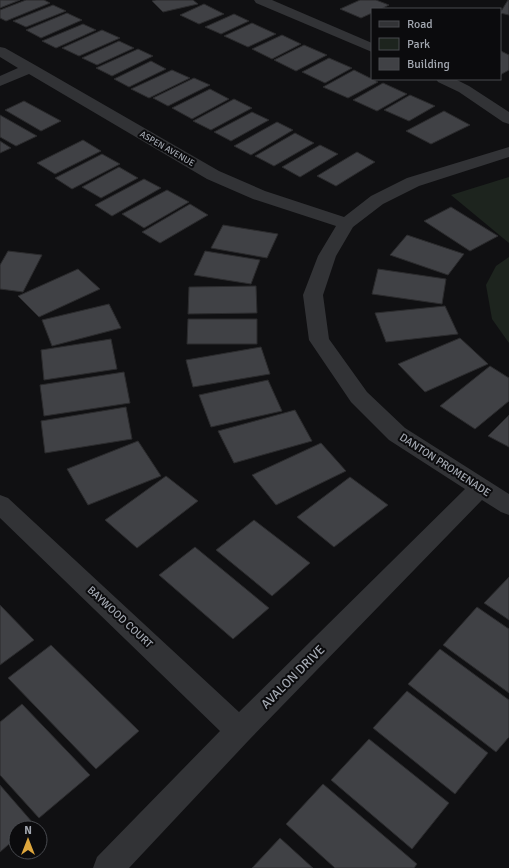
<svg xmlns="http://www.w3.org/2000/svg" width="509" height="868" viewBox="0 0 509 868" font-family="Signika,sans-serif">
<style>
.green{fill:#1d241e}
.building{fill:#404145;stroke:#2b2b2d}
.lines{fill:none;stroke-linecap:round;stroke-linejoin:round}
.minor{fill:#323336;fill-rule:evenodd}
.labels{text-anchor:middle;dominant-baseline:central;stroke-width:4;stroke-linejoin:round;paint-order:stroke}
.far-street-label{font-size:9px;fill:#a3a8b1;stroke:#0b0b0d}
.street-label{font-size:11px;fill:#a3a8b1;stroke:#0b0b0d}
.near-street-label{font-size:13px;fill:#a3a8b1;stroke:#0b0b0d}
</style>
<rect width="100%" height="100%" fill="#101012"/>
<!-- green -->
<g class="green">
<path d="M509 177V243L451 195Z"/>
<path d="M509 257V343L492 319 486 285 496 266Z"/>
</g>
<!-- building -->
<g class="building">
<path d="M0 0H20L0 8Z"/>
<path d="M26 0H44L50 3 6 21 0 18V10Z"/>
<path d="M156 0H193L198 4 163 12 152 1Z"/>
<path d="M360 0H376L389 5 381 9H372V13L361 18 340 9Z"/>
<path d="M508 0H509V15L500 13Z"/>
<path d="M204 4 224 14 199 24 180 15Z"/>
<path d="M53 5 66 11 26 27 13 21Z"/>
<path d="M67 13 82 20 41 38 26 30Z"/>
<path d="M234 14 249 21 221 34 205 27Z"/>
<path d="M252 23 276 34 248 47 224 36Z"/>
<path d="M83 24 96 30 56 48 42 41Z"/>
<path d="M102 30 120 38 79 56 62 48Z"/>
<path d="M282 35 301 44 272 59 252 49Z"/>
<path d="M119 41 134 48 97 65 82 58Z"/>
<path d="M304 45 327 55 296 71 274 60Z"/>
<path d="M138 49 153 56 112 76 96 68Z"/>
<path d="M501 51 509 55V70L500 75Z"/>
<path d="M329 58 352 68 325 83 302 72Z"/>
<path d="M151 61 166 69 129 87 114 79Z"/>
<path d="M172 70 190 78 149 98 131 89Z"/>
<path d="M354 70 378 82 348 98 323 87Z"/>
<path d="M194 78 210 85 168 106 153 98Z"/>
<path d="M383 83 407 94 377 111 353 100Z"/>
<path d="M210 89 229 99 192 119 172 108Z"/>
<path d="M410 95 435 106 409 121 384 110Z"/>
<path d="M234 99 252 108 211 130 193 121Z"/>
<path d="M24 101 61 121 41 131 5 110Z"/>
<path d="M444 111 470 125 431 144 406 131Z"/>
<path d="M252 112 269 120 231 141 214 132Z"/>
<path d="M0 115 37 136 16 146 0 137Z"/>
<path d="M277 122 293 130 251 155 234 146Z"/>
<path d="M295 133 314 143 274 166 255 156Z"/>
<path d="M83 140 101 151 55 174 37 163Z"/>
<path d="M0 141 11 148 0 153Z"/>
<path d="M320 145 338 154 300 177 282 167Z"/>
<path d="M357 152 375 162 336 186 317 176Z"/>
<path d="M102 154 120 164 72 189 55 178Z"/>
<path d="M119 167 138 178 101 198 82 187Z"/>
<path d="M144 179 161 188 112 216 95 205Z"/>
<path d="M167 190 189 202 144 228 122 214Z"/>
<path d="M190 204 208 215 160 243 142 232Z"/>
<path d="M451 207 498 236 470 251 424 221Z"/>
<path d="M223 225 278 234 267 258 211 248Z"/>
<path d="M407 235 464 254 448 275 390 255Z"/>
<path d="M8 251 42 255 23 292 0 289V265Z"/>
<path d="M205 251 260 260 251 284 194 275Z"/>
<path d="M78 269 100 289 39 317 18 296Z"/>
<path d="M378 269 446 279 442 304 372 294Z"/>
<path d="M256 286 257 313 188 314 189 287Z"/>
<path d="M109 304 121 328 52 346 42 320Z"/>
<path d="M445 306 458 334 386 342 375 313Z"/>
<path d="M188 319H257V344H187Z"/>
<path d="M460 338 488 364 425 392 398 364Z"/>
<path d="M111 339 117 369 44 380 41 350Z"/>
<path d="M261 347 270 374 193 387 186 360Z"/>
<path d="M490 366 509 378V401L475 429 440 406Z"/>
<path d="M124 372 130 403 44 416 40 385Z"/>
<path d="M268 380 282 411 211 427 199 395Z"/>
<path d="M126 407 132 439 45 453 41 421Z"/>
<path d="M295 410 312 441 234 463 218 431Z"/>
<path d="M509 415V447L488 436Z"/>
<path d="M138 441 161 476 88 505 67 469Z"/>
<path d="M321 443 346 471 276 505 252 475Z"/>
<path d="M166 476 198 501 137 548 105 520Z"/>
<path d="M350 477 388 505 334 547 297 517Z"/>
<path d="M254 520 310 563 272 596 216 550Z"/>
<path d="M195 547 269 608 233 639 159 575Z"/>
<path d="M509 577V620L484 603Z"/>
<path d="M0 605 34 640 0 665Z"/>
<path d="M477 607 509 629V693L443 645Z"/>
<path d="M51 645 139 731 96 769 8 678Z"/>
<path d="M440 649 509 700V737L496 752 408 684Z"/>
<path d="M407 691 488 753 455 794 373 728Z"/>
<path d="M22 704 90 775 39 818 0 775V722Z"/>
<path d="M369 739 449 803 412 849 331 780Z"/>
<path d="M323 784 417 864 414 868H335L286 824Z"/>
<path d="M0 785 33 823 28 828H16V838L0 852Z"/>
<path d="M280 838 313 868H252Z"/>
</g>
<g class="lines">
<!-- minor -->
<g class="minor">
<path d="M254 0H272L372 43V52L256 3Z"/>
<path d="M0 47 5 48 35 65 219 171 265 191 344 217 371 196 407 178 509 147V157L419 186 383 204 353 227 336 256 323 295 329 339 367 392 405 428 509 494V515L501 512 482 500 249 740 129 868H93L97 857 220 731 0 518V495L8 498 239 712 465 489 389 440 351 402 309 340 303 295 318 256 336 226 253 199 207 179 29 74 0 86V76L18 68 0 57Z"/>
<path d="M436 79H455L469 86 509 112V124L503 122 459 92 438 82Z"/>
</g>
</g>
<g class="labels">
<!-- far-street labels -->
<g class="far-street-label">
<text transform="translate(167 149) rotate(30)">ASPEN AVENUE</text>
</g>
<!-- street labels -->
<g class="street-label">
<text transform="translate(445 465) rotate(33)">DANTON PROMENADE</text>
<text transform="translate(120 617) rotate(43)">BAYWOOD COURT</text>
</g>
<!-- near-street labels -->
<g class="near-street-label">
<text transform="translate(293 677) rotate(-45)">AVALON DRIVE</text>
</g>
</g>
<!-- legend -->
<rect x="371" y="8" width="130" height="72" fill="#0b0b0d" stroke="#484a4f"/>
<rect x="379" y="21" width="20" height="6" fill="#323336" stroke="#484a4f"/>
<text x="407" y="28" font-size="12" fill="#a3a8b1">Road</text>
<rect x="379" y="38" width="20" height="12" fill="#1d241e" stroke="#484a4f"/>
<text x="407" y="48" font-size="12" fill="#a3a8b1">Park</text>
<rect x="379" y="58" width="20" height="12" fill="#404145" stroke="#484a4f"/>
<text x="407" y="68" font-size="12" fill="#a3a8b1">Building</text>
<!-- north arrow -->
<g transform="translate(28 840)"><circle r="19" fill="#0b0b0d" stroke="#484a4f"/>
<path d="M0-3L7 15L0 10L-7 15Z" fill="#dea63c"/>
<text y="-6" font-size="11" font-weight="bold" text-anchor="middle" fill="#a3a8b1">N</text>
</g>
</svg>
